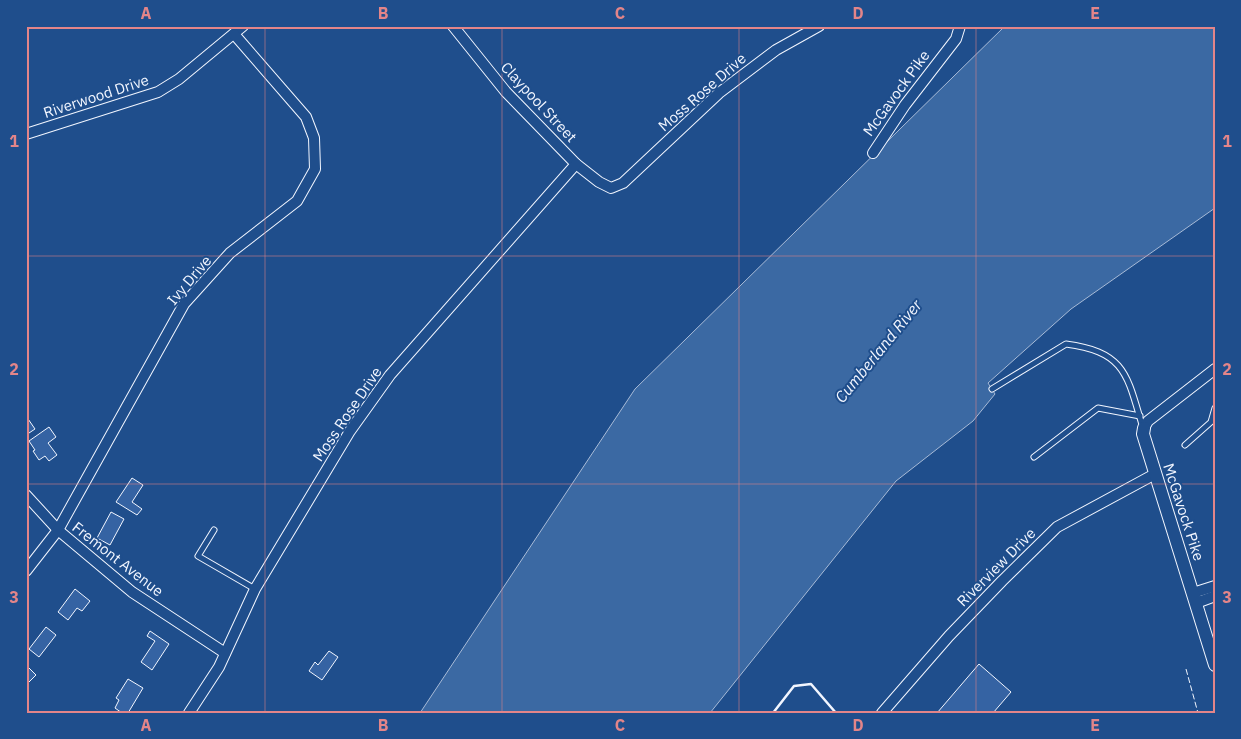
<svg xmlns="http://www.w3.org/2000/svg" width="1241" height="739" viewBox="0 0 1241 739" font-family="'IBM Plex Sans',sans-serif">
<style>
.water{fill:#3b69a3;stroke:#a8bbd7}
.building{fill:#3563a3;stroke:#f2f6ff}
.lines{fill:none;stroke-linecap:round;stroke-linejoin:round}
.service-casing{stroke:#f2f6ff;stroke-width:7}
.minor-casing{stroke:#f2f6ff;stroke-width:12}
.tertiary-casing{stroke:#f2f6ff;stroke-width:14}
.service{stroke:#1f4e8c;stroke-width:5}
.minor{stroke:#1f4e8c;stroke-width:10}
.tertiary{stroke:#1f4e8c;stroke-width:12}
.fence{stroke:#f2f6ff;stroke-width:1;stroke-dasharray:6 2.5;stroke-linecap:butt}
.wall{stroke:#f2f6ff;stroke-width:2.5}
.grid{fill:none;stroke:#e38589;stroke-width:1;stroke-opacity:0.55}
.labels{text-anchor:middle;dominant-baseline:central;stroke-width:4;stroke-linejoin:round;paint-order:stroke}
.street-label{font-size:15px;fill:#f2f6ff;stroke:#1f4e8c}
.water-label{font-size:16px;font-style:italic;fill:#f2f6ff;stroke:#1f4e8c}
.neatline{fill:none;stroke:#e38589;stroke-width:2}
.grid-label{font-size:16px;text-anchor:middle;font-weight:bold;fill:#e38589}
</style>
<rect width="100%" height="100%" fill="#1f4e8c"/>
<!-- water -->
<path class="water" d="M1005 26H1215V208L1071 309 988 383 995 394 973 421 896 481 710 713H420L635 389Z"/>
<!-- building -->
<g class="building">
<path d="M26 416 35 429 26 435Z"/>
<path d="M49 427 56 437 48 443 57 455 49 461 45 456 39 460 33 451 35 450 29 441Z"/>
<path d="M132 478 143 485 132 502 142 509 137 515 116 502Z"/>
<path d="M111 512 124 519 110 545 97 538Z"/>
<path d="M75 589 90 601 82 611 77 608 68 620 58 612Z"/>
<path d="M46 627 56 635 39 657 29 649Z"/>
<path d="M150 631 169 644 152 670 141 662 155 641 147 636Z"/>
<path d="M329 651 338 657 322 680 309 671 315 662 318 665Z"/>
<path d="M979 664 1011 692 993 713H937Z"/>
<path d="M26 665 36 675 26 685Z"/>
<path d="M128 679 143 688 128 713H122L115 708 119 700 116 698Z"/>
</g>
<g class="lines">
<!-- service casing -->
<g class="service-casing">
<g id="service">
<path d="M992 389 1066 344C1126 352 1127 375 1143 428"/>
<path d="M1185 445 1211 422 1215 408"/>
<path d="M1034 457 1098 408 1140 416"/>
<path d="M214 530 198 556 255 589"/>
</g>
</g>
<!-- minor casing -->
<g class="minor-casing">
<g id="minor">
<path d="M453 26 506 92 576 164 599 182 611 188 623 183 719 93 776 50 819 26"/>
<path d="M26 134 158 92 179 79 243 26"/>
<path d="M873 153 905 105 956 39 960 26"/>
<path d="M1144 428 1148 421 1215 369"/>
<path d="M26 495 58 530 132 592 225 653"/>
<path d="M26 571 58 530 184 304 230 253 297 201 315 169 314 138 306 117 234 34"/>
<path d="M1193 593 1215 586"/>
<path d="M1196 603 1215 596"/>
<path d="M189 713 219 667 255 589 350 431 390 375 576 164"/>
<path d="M882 713 949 636 1002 581 1057 527 1155 474"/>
</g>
</g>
<!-- tertiary casing -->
<g class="tertiary-casing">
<path id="tertiary" d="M1144 428 1143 434 1215 665"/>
</g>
<!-- service -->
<use href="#service" class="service"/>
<!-- minor -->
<use href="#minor" class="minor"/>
<!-- tertiary -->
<use href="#tertiary" class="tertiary"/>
<!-- fence -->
<path class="fence" d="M1186 669 1198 713"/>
<!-- wall -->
<path class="wall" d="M773 713 794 686 811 684 836 713"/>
</g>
<!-- grid -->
<path class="grid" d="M265 26V713M502 26V713M739 26V713M976 26V713M26 256H1215M26 484H1215"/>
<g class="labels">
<!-- street labels -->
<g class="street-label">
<text transform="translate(702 92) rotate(-41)">Moss Rose Drive</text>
<text transform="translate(896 93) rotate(-54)">McGavock Pike</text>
<text transform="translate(96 96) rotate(-18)">Riverwood Drive</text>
<text transform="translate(539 102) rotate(47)">Claypool Street</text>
<text transform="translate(189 280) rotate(-50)">Ivy Drive</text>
<text transform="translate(347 414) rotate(-56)">Moss Rose Drive</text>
<text transform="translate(1184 512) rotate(72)">McGavock Pike</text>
<text transform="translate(118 559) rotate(38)">Fremont Avenue</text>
<text transform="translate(996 567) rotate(-45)">Riverview Drive</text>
</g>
<!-- water labels -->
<g class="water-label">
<text transform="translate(878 351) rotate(-51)">Cumberland River</text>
</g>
</g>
<!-- border -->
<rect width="1241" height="739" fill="none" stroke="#1f4e8c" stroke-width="55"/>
<rect x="28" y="28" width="1186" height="684" class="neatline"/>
<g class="grid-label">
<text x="146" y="19">A</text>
<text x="383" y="19">B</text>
<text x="620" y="19">C</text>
<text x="858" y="19">D</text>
<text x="1095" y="19">E</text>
<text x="14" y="147">1</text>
<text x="1227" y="147">1</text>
<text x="14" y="375">2</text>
<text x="1227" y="375">2</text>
<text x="14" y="603">3</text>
<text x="1227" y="603">3</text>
<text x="146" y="731">A</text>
<text x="383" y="731">B</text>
<text x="620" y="731">C</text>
<text x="858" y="731">D</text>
<text x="1095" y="731">E</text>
</g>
</svg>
